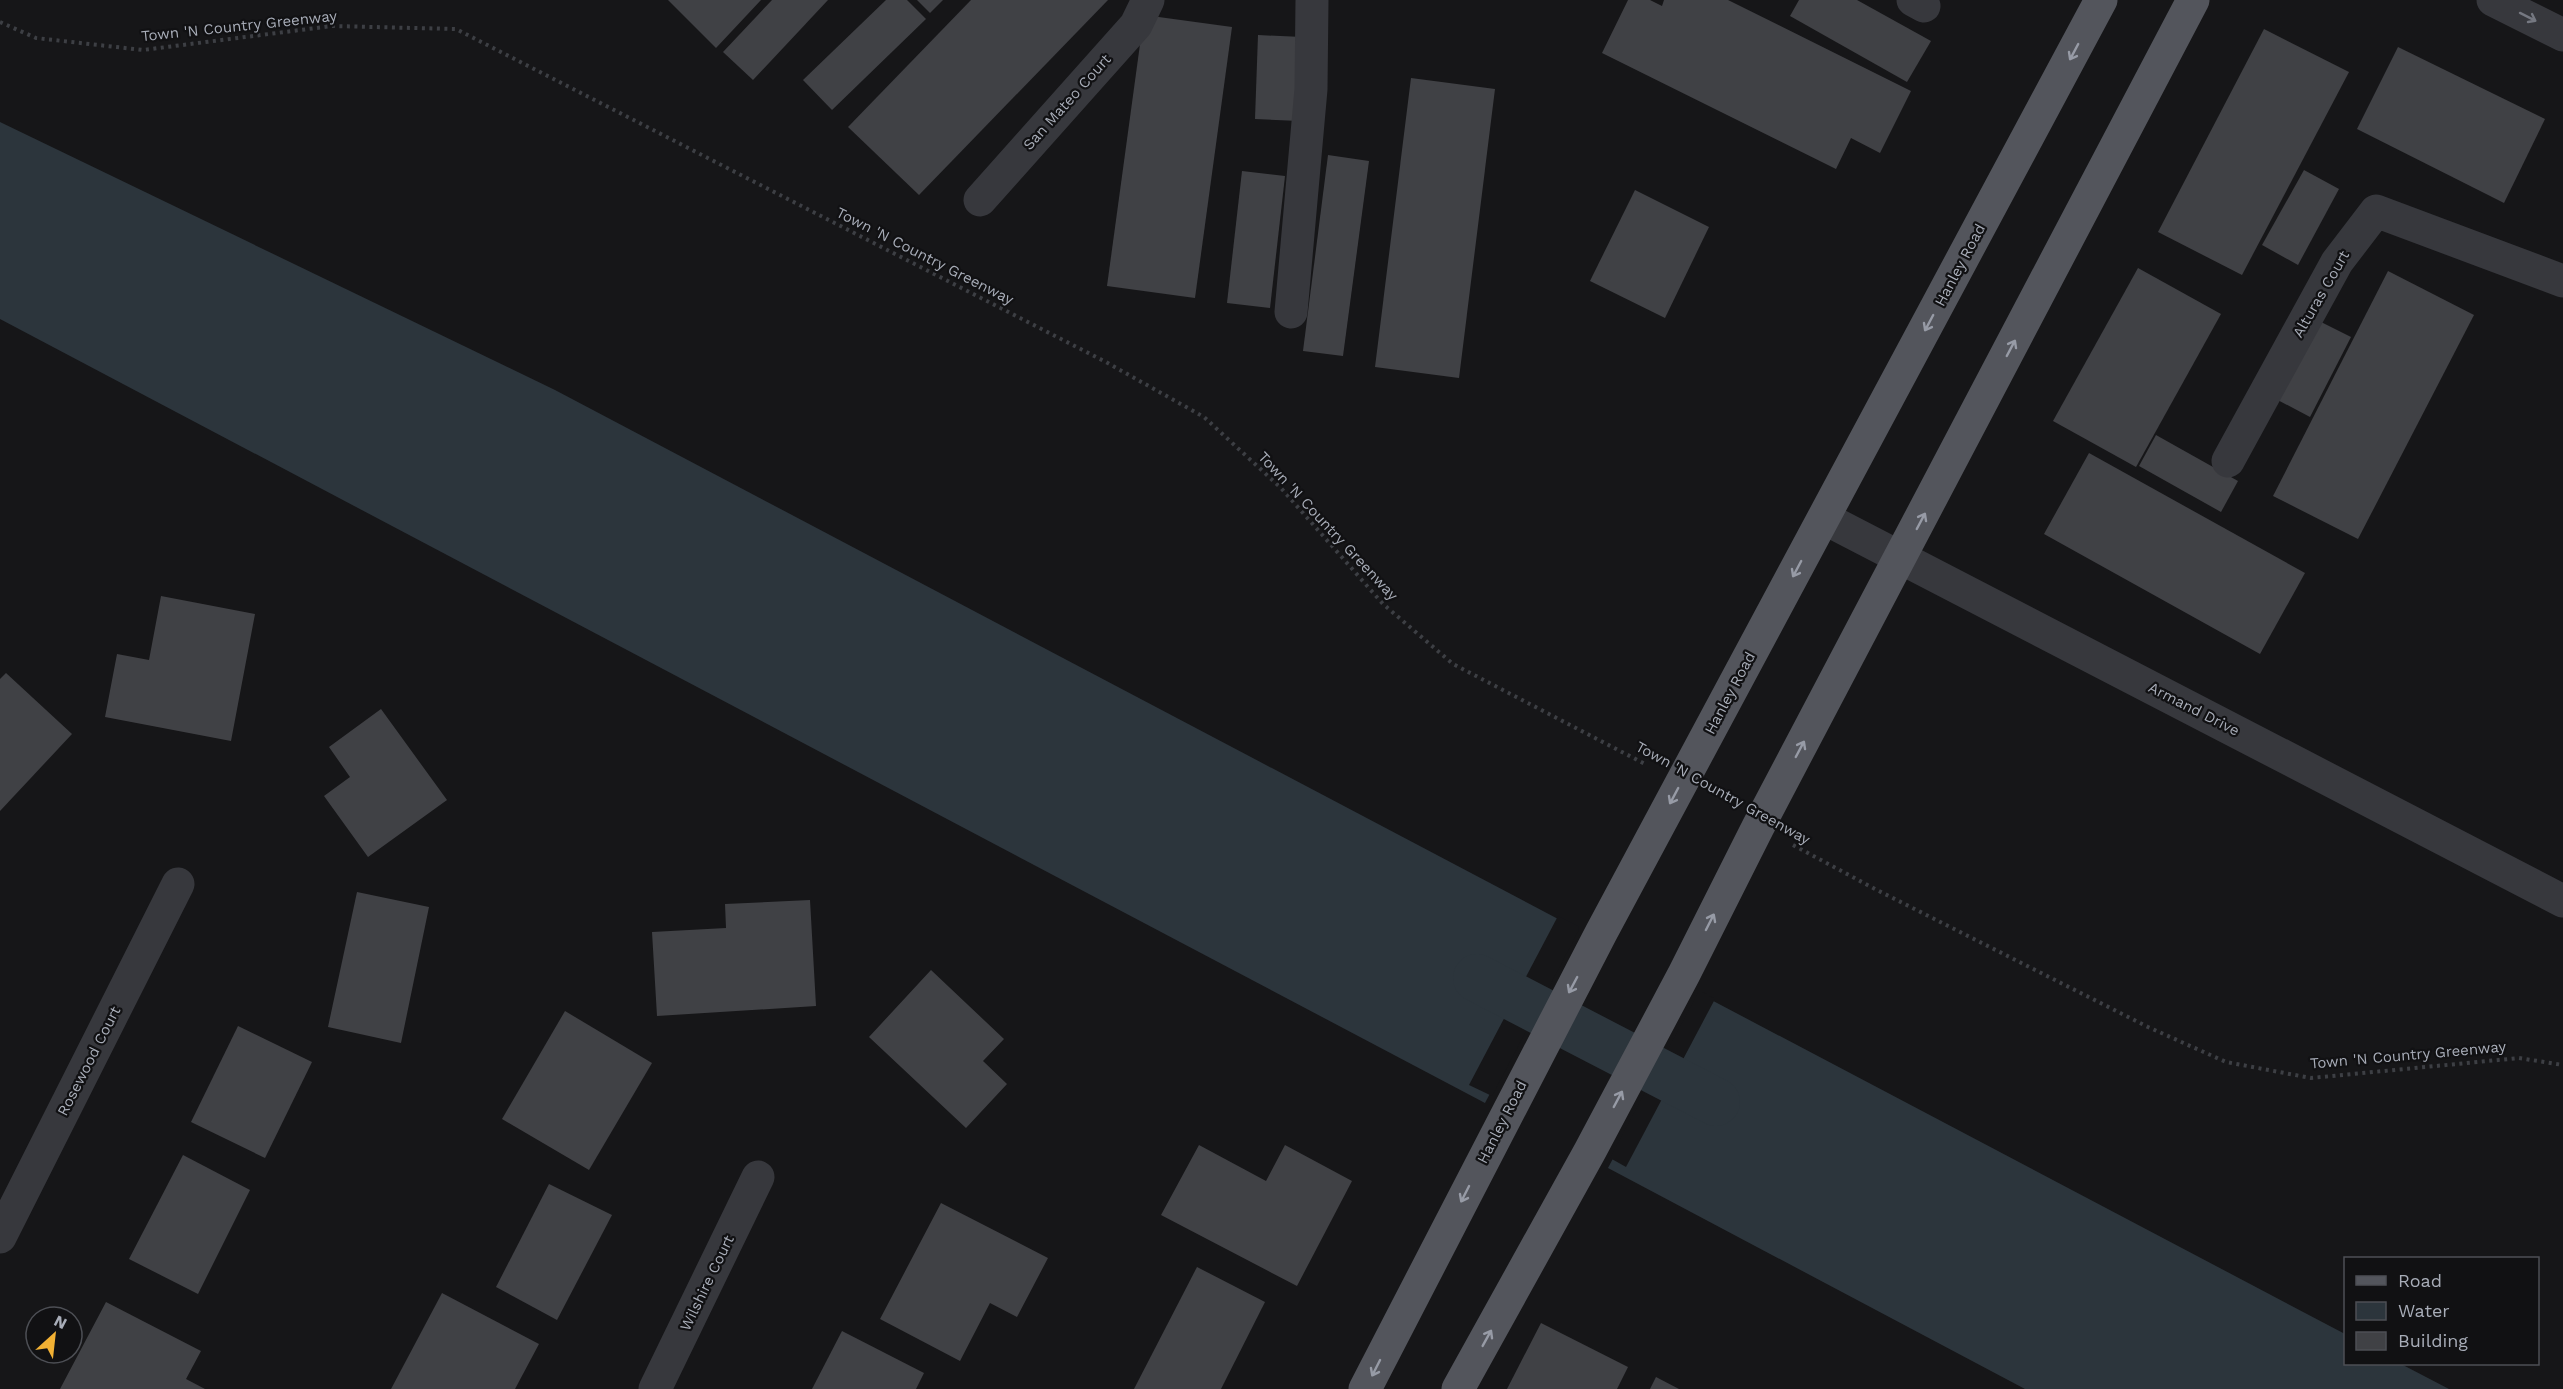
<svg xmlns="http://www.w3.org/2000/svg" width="2563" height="1389" viewBox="0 0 2563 1389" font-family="'Work Sans',sans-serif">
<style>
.water{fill:#2c353c}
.pier{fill:#161618}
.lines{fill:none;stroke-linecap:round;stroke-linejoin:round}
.canal{stroke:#2c353c;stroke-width:48}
.building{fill:#404145}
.path{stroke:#3d3f44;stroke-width:4;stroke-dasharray:3 4.5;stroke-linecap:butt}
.minor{stroke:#37383d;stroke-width:33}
.major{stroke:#53555c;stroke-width:33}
.oneway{stroke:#757881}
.oneway2{stroke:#979ba6}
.labels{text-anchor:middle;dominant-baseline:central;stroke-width:4.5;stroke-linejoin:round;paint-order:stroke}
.street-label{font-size:15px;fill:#a8adb8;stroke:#111113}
</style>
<rect width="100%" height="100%" fill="#161618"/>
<!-- water -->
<g class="water">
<path d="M0 122 555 390 1577 929 1485 1103 0 319Z"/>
<path d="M1700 994 2345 1334 2346 1364H2401L2449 1389H2025L1608 1168Z"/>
</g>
<!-- pier -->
<g class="pier">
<path d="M1558 916 1578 926 1579 930 1492 1096 1469 1085Z"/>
<path d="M1701 991 1715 999 1626 1167 1610 1158 1698 993Z"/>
</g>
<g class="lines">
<!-- canal -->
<path class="canal" d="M1477 978 1716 1102"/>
</g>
<!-- building -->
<g class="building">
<path d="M668 0H761L716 48Z"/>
<path d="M772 0H828L753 80 723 52Z"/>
<path d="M886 0H907L926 19 832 110 803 80Z"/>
<path d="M917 0H943L930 13Z"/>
<path d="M971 0H1108L919 195 848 127Z"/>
<path d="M1628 0H1650L1662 6 1664 0H1728L1911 91 1880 153 1851 138 1836 169 1602 53Z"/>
<path d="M1799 0H1857L1931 41 1907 82 1790 16Z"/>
<path d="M1144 15 1232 27 1195 298 1107 286Z"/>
<path d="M2264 29 2349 72 2242 275 2158 232Z"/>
<path d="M1258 35 1302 37 1299 121 1255 119Z"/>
<path d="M2398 47 2545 119 2504 203 2357 129Z"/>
<path d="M1411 78 1495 89 1459 378 1375 367Z"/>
<path d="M1328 155 1369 161 1343 356 1303 351Z"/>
<path d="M2304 170 2339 189 2298 265 2262 245Z"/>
<path d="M1242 171 1285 176 1270 308 1227 303Z"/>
<path d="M1635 190 1709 227 1665 318 1590 281Z"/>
<path d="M2138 268 2221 314 2136 467 2053 421Z"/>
<path d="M2388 271 2474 315 2358 539 2273 496Z"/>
<path d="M2315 319 2351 337 2310 417 2274 398Z"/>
<path d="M2156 435 2238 481 2221 512 2139 466Z"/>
<path d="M2089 453 2305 573 2260 654 2044 534Z"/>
<path d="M161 596 255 614 231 741 105 717 117 654 149 660Z"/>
<path d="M6 673 72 734 0 811V679Z"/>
<path d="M381 709 447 800 368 857 324 796 350 777 329 747Z"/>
<path d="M357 892 429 907 401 1043 328 1027Z"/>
<path d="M810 900 816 1006 657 1016 652 932 726 928 725 904Z"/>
<path d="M931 970 1004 1039 983 1061 1007 1084 966 1128 869 1037Z"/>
<path d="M565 1011 652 1063 589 1170 502 1119Z"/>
<path d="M238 1026 312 1062 265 1158 191 1122Z"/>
<path d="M1199 1145 1266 1181 1285 1145 1352 1181 1297 1286 1161 1215Z"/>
<path d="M183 1155 250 1190 198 1294 129 1259Z"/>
<path d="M549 1184 612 1215 557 1320 496 1287Z"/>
<path d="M941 1203 1048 1258 1017 1317 990 1303 960 1361 880 1319Z"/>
<path d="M1197 1267 1265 1302 1221 1389H1134Z"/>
<path d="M442 1293 539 1344 515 1389H391Z"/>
<path d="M106 1302 201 1351 186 1379 205 1389H60Z"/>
<path d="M1541 1323 1628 1367 1617 1389H1507Z"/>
<path d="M842 1331 924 1373 916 1389H812Z"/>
<path d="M1656 1377 1679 1389H1650Z"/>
</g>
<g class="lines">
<!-- path -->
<g class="path">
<path d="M0 22 36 38 143 50 332 26 456 29 1104 361 1204 417 1281 488 1383 604 1453 664 1647 765"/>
<path d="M1793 845 1875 889 2148 1027 2226 1062 2311 1078 2519 1058 2563 1065"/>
</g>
<!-- minor -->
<g class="minor">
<path d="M1913 0 1924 6"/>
<path d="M2493 0 2563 35"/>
<path d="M980 200 1136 25 1148 0"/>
<path d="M1291 312 1311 89 1312 0"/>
<path d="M2228 461 2337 262 2376 211 2563 281"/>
<path d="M1824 518 2563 901"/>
<path d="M0 1237 178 884"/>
<path d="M655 1389 758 1177"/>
</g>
<!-- major -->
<g class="major">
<path d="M1365 1389 1601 933 2101 0"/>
<path d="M1458 1389 1590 1151 1684 974 1758 827 2193 0"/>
</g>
</g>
<!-- one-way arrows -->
<defs><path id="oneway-shaft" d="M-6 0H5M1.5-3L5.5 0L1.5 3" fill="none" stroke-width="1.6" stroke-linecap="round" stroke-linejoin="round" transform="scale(1.5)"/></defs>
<use class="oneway" href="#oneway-shaft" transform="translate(2528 17) rotate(27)"/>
<g class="oneway2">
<use href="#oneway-shaft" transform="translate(2074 52) rotate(118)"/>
<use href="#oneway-shaft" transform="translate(1929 323) rotate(118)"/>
<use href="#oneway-shaft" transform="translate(2011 348) rotate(-62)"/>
<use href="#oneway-shaft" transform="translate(1921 521) rotate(-62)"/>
<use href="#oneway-shaft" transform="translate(1797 569) rotate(118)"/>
<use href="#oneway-shaft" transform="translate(1800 749) rotate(-62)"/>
<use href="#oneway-shaft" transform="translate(1674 796) rotate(118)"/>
<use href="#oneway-shaft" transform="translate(1710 922) rotate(-63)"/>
<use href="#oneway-shaft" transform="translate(1573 985) rotate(118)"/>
<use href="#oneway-shaft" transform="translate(1618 1099) rotate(-62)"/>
<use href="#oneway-shaft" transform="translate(1465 1194) rotate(117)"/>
<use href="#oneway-shaft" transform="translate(1487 1338) rotate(-61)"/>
<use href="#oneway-shaft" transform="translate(1376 1368) rotate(117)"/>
</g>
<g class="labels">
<!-- street labels -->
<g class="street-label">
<text transform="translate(239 26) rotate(-6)">Town 'N Country Greenway</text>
<text transform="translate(1067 102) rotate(-48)">San Mateo Court</text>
<text transform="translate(925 256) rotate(27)">Town 'N Country Greenway</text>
<text transform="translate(1960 265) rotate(-62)">Hanley Road</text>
<text transform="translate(2321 294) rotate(-60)">Alturas Court</text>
<text transform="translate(1328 526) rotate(47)">Town 'N Country Greenway</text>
<text transform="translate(1730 693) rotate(-62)">Hanley Road</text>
<text transform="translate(2194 709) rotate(27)">Armand Drive</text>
<text transform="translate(1723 793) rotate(29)">Town 'N Country Greenway</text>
<text transform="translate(2408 1055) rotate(-5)">Town 'N Country Greenway</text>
<text transform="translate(89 1061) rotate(-63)">Rosewood Court</text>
<text transform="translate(1502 1122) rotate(-63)">Hanley Road</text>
<text transform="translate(707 1283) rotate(-64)">Wilshire Court</text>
</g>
</g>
<!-- legend -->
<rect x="2344" y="1257" width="195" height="108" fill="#111113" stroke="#4d4f55" stroke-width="1.5"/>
<rect x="2356" y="1276" width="30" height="9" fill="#53555c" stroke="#4d4f55" stroke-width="1.5"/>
<text x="2398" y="1287" font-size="18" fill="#a8adb8">Road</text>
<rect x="2356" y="1302" width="30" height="18" fill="#2c353c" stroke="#4d4f55" stroke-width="1.5"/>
<text x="2398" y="1317" font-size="18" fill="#a8adb8">Water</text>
<rect x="2356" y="1332" width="30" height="18" fill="#404145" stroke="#4d4f55" stroke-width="1.5"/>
<text x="2398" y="1347" font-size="18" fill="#a8adb8">Building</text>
<!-- north arrow -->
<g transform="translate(54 1335) rotate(27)"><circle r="28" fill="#111113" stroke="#4d4f55" stroke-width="1.5"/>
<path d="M0-4.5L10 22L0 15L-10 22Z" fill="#f2b134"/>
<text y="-9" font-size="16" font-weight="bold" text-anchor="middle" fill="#a8adb8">N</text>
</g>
</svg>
